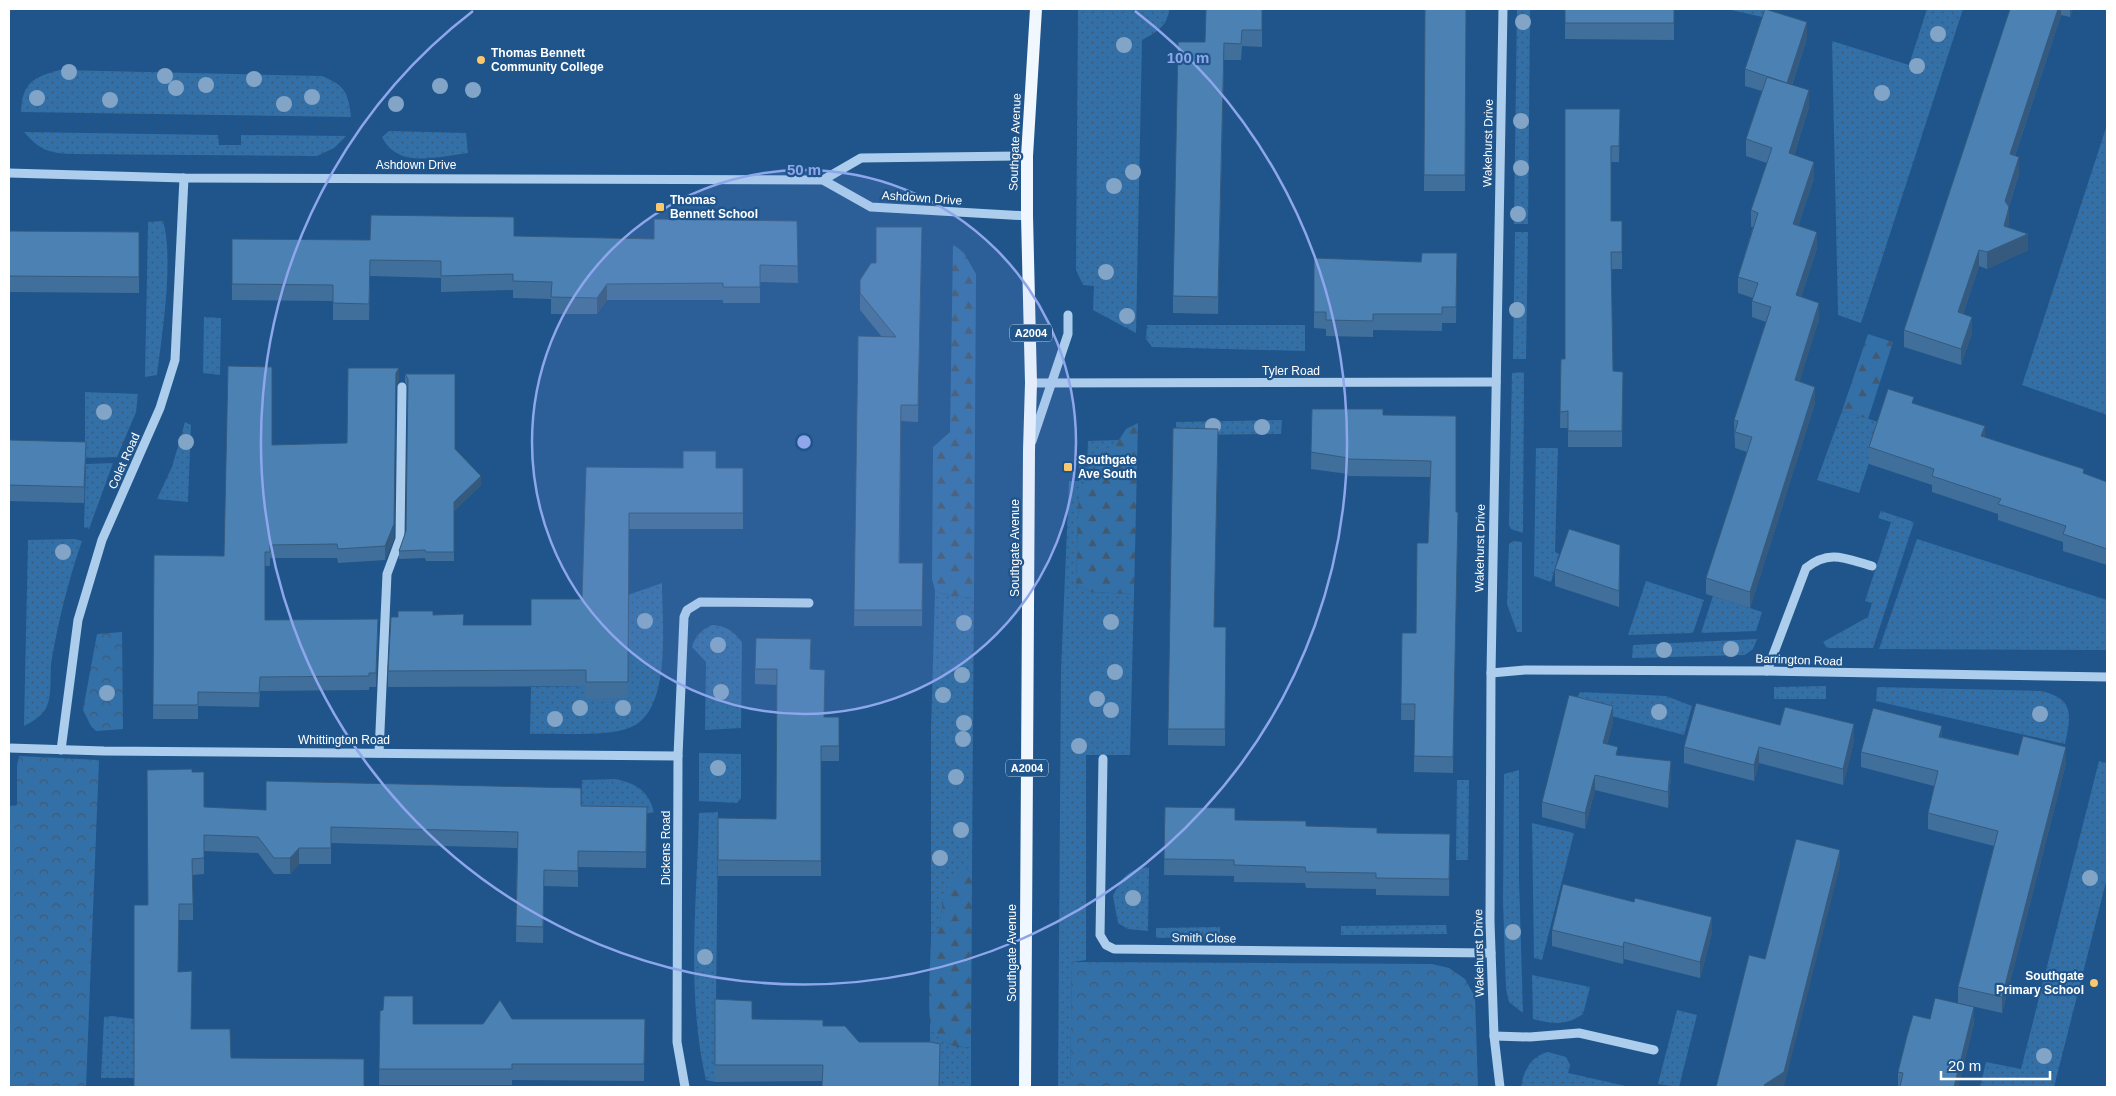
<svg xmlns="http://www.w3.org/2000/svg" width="2116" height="1096" viewBox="0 0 2116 1096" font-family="Helvetica,sans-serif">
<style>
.grass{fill:url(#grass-dots)}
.forest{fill:url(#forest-firs)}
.park{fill:url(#park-crowns)}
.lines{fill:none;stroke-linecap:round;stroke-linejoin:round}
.minor{stroke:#accdec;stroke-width:9}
.major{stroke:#f1f7fe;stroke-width:12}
.tree{fill:#81a4c7}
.wall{fill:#416f9b}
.shaded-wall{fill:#355a7e}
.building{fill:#4c81b4;stroke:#355a7e}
.ring{fill:none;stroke:#8ea6ec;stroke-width:2.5}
.poi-dot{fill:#f9c76c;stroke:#1f558b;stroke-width:2}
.labels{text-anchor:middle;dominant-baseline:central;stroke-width:4.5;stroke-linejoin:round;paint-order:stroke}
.shield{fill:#1f558b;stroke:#bcccdc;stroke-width:1}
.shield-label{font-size:11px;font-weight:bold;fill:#fff}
.poi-label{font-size:12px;font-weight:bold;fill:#fff;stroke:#1f558b;text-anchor:start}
.street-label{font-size:12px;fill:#fff;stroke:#1f558b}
.centre{fill:#8ea6ec;stroke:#1f558b;stroke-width:2.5}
.ring-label{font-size:15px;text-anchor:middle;font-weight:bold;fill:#8ea6ec;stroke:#1f558b;stroke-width:4.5;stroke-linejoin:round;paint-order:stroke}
</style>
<defs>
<pattern id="grass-dots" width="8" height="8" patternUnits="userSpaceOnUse" patternTransform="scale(1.25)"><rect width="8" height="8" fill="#3370a8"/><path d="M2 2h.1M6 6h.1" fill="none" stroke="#425a71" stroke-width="1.8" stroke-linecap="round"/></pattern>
<pattern id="forest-firs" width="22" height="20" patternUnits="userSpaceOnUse" patternTransform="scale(1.25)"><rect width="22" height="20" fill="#3370a8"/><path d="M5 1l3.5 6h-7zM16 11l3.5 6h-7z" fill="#425a71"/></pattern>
<pattern id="park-crowns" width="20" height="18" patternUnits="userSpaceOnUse" patternTransform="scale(1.25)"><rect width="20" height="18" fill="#3370a8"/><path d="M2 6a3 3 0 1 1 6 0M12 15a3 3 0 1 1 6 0" fill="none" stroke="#425a71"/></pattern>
</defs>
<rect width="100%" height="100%" fill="#1f558b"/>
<!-- grass -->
<g class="grass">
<path d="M1078 9 1169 10C1168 26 1155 33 1142 40L1136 333 1093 310 1094 286 1083 285 1076 270Z"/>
<path d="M1517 9H1530L1528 224H1514Z"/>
<path d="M1727 9H1770L1767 18Z"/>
<path d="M1927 9H1963L1861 323 1838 315 1832 41 1909 65Z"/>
<path d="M60 70 322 76C346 86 348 93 351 117L21 112C22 83 33 77 60 70Z"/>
<path d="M2107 125V415L2022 385Z"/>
<path d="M389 131 466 133 468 153C439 156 398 170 382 137Z"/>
<path d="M24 132 218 135 219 145H241V135L346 136 334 148 317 156 72 154C48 153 40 150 24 132Z"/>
<path d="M163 221C174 259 162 335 157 375L145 377 148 222Z"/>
<path d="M1515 232H1528L1526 359H1513Z"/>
<path d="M204 317 221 318 220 375 203 373Z"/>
<path d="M1147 325H1305V351L1152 347 1146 339Z"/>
<path d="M1524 372 1523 533 1511 529 1509 525 1512 373Z"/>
<path d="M85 392 138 394 136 412 117 457 85 458Z"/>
<path d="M1842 411 1882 423 1859 493 1817 480Z"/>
<path d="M1282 420 1281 434 1176 435V422Z"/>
<path d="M185 422 191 425 188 502 157 499 172 467Z"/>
<path d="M1119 440 1099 456 1089 478 1079 491 1076 584 1091 592 1134 594 1130 755H1086V960L1072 962 1070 1087H1058L1061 671 1069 481H1079V466L1087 467 1088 441Z"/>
<path d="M1536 448H1558L1555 552 1559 554 1551 582 1534 576Z"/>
<path d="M113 463 89 529 84 527 86 464Z"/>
<path d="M1881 511 1914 522 1873 648H1827L1823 642 1868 617 1872 603 1865 601 1891 522 1878 518Z"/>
<path d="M75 539 82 541C68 581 58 622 51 664 50 677 52 694 47 706 44 715 32 722 24 726L28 540Z"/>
<path d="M1917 539 2107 600V650L1879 649Z"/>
<path d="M1513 541 1522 542V632H1517L1507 604 1509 544Z"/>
<path d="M1646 581 1704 600 1693 633 1628 635Z"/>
<path d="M662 583C662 621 673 713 629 728 605 737 557 733 530 734L531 687 586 686V699L628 595Z"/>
<path d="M935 591 958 598 974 597 972 873 966 869 943 900 939 931 931 936V730Z"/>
<path d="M1713 596 1762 612 1756 631 1701 633Z"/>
<path d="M712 625C727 626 733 631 742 642L741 728 705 730 706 662 692 647C696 635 701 630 712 625Z"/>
<path d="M1757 639 1753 649 1745 655 1632 658 1633 645Z"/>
<path d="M1826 686V699H1774V687Z"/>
<path d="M1877 687 2041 691C2075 699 2071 715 2065 744L1876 701Z"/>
<path d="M1580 692 1666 696 1692 706 1684 735 1573 706Z"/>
<path d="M699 753 741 754V798L737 803 699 801Z"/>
<path d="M2099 761 2107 763V878L2054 1087H1980L1986 1062 2021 1069Z"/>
<path d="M1519 770V880L1523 1013 1509 1002 1506 989 1503 902 1504 774Z"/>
<path d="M615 779C636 783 649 791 654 813H581L582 780Z"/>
<path d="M1457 780H1469L1468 860H1456Z"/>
<path d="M718 812V834L715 1082 706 1080C686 994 697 901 699 813Z"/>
<path d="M1532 823 1574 833 1542 960 1534 958Z"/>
<path d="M1149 867 1148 931 1128 929 1118 923 1113 896C1121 877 1129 869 1149 867Z"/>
<path d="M1446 925 1447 934 1341 935V926Z"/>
<path d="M1220 927V937L1156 938V928Z"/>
<path d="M1532 975 1590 987 1583 1014C1566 1026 1552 1024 1533 1019Z"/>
<path d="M1677 1010 1697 1015 1679 1087 1658 1084Z"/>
<path d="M112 1016 134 1019V1078H101L104 1017Z"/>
<path d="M930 1023C940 1041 951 1049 971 1047V1087H939L940 1060 930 1059Z"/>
<path d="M1548 1052 1566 1057 1570 1065 1568 1073 1630 1087H1521C1524 1070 1530 1057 1548 1052Z"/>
</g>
<!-- forest -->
<g class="forest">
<path d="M953 244 964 253 976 274 974 597 958 598 935 591 932 579 933 447 950 432Z"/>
<path d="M1868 334 1893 342 1868 419 1842 411Z"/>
<path d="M1138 423 1134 594 1091 592 1076 584 1079 490 1089 478 1099 455 1119 440 1126 429Z"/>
<path d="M966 869 972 873 971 1047C955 1048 937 1042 931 1025 927 1013 931 952 931 936L939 930 943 900 950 881Z"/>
</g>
<!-- park -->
<g class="park">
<path d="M122 632 123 729 96 731 91 726 83 710 97 634Z"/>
<path d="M19 756 99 760 86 1087H9V806L17 805V766Z"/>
<path d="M1072 962 1432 964 1449 968 1465 979 1475 997 1478 1087H1070Z"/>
</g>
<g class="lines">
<!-- minor -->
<g class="minor">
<path d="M9 173 184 178 823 180 871 207 1027 216"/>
<path d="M823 180 861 158 1027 156"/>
<path d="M1031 383 1496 382"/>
<path d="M1032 441 1068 334V315"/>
<path d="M1767 671 1806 568C1830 549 1846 559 1872 566"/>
<path d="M1491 673 1525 670 1767 671 2107 677"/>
<path d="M9 748 104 751 678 756"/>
<path d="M61 750 78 620 102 540 160 408 175 360 184 178"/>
<path d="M379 753 387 574 400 539 402 387"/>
<path d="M1103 759 1100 935 1106 945 1114 949 1491 953"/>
<path d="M1494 1036 1530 1037 1579 1033 1654 1050"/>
<path d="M685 1087 677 1042 678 756 684 617 687 610 700 602 809 603"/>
<path d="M1500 1087 1494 1036 1490 922 1491 673 1503 9"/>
</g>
<!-- major -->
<path class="major" d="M1025 1087 1029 450 1031 383 1027 216V156L1036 9"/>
</g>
<!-- trees -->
<g class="tree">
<circle cx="1523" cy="22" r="8"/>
<circle cx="1938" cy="34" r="8"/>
<circle cx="1124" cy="45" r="8"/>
<circle cx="1917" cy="66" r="8"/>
<circle cx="69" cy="72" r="8"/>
<circle cx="165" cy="76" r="8"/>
<circle cx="254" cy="79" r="8"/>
<circle cx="206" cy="85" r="8"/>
<circle cx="440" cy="86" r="8"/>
<circle cx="176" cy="88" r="8"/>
<circle cx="473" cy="90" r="8"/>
<circle cx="1882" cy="93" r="8"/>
<circle cx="312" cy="97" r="8"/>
<circle cx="37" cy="98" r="8"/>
<circle cx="110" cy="100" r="8"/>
<circle cx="284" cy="104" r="8"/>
<circle cx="396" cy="104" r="8"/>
<circle cx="1521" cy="121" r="8"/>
<circle cx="1521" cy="168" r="8"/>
<circle cx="1133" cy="172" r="8"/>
<circle cx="1114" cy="186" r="8"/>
<circle cx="1518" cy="214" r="8"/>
<circle cx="1106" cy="272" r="8"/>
<circle cx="1517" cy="310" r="8"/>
<circle cx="1127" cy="316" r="8"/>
<circle cx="104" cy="412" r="8"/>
<circle cx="1213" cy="426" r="8"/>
<circle cx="1262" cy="427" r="8"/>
<circle cx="186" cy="442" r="8"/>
<circle cx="63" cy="552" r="8"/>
<circle cx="645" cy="621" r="8"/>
<circle cx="1111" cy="622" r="8"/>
<circle cx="964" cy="623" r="8"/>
<circle cx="718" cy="645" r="8"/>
<circle cx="1731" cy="649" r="8"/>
<circle cx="1664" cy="650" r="8"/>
<circle cx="1115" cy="672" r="8"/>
<circle cx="962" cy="675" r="8"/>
<circle cx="721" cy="692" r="8"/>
<circle cx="107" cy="693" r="8"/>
<circle cx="943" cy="695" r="8"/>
<circle cx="1097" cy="699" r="8"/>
<circle cx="580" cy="708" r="8"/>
<circle cx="623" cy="708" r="8"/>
<circle cx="1111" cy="710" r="8"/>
<circle cx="1659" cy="712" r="8"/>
<circle cx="2040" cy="714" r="8"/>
<circle cx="555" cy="719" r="8"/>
<circle cx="964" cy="723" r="8"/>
<circle cx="963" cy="739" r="8"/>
<circle cx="1079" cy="746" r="8"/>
<circle cx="718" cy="768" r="8"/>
<circle cx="956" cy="777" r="8"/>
<circle cx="961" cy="830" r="8"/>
<circle cx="940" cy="858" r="8"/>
<circle cx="2090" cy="878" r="8"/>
<circle cx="1133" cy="898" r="8"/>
<circle cx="1513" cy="932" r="8"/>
<circle cx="705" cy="957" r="8"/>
<circle cx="2044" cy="1056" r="8"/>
</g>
<!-- wall -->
<g class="wall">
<path d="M1262 9V47L1242 46 1241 60H1224L1218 314 1173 313V296L1205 42Z"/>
<path d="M1425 9H1466L1465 191H1424Z"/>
<path d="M1565 9H1674V40L1565 39Z"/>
<path d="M2010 9H2073L2070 17 2061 15 2015 156 2019 174 2009 206V223L2008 227 2028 250 1987 269 1979 266 1963 314 1972 333 1961 365 1904 347V330Z"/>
<path d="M1807 38 1792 85 1809 107 1794 155 1814 178 1798 226 1817 248 1801 297 1819 319 1799 382 1815 403 1750 608 1706 594V578L1747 452 1735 448 1734 420 1766 322 1752 317V301L1753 298 1738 293V277L1753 227H1751V210L1767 163 1746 156V139L1762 91 1745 86V69Z"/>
<path d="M1565 109H1620L1619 162H1611V221H1622V269H1611L1613 371 1623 372 1622 447H1568V428H1560L1561 359H1565Z"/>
<path d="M797 221 798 283 760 282V303H723V300H607L597 314H551V299L513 298V290L441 292V278L370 276 369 320H333V301L232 300V239L370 240 514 236 654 239Z"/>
<path d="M922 227 918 422 901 421 900 563H923L922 626H854L858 336 882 337 860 310V280L876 263Z"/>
<path d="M9 231 139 232V293L9 292Z"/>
<path d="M1457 253 1456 323H1442V331L1373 330V337L1326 336V329L1314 328V258L1421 262Z"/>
<path d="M405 374 455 449 481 485 454 511V561H426L425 558 399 559V551L406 531 408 387 405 382Z"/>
<path d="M399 382 396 387 394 538 385 560 338 563 337 558H270V566H265V620L378 633 376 687H369V690L260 691 259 707 198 706V719H153L154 555 224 556 272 445 347 443Z"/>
<path d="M1914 403 1985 437 2107 482V565L2063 551V542L1998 520V514L1932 492V485L1869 464V447Z"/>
<path d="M1312 409 1383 415 1456 416 1453 773 1414 772V720H1401L1402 633H1416L1428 543 1430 477 1348 476V474L1311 469Z"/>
<path d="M9 440 86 458 84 503 9 501Z"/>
<path d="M1218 445 1214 627H1226L1225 746 1168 745V729Z"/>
<path d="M586 467 743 468V529H629L628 698 586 699V686L388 687V671L433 615 464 625H531L582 599Z"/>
<path d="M1620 545 1619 607 1555 586V569Z"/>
<path d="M755 669H810L824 717H839V761H821V876H718V818L776 819 777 685 755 684Z"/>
<path d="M1613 722 1607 744 1618 756 1671 776 1668 808 1595 790 1585 829 1542 817V802Z"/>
<path d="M1780 725 1854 741 1843 785 1759 763 1754 781 1684 763V747Z"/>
<path d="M1942 737 2018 755 2066 763 2002 1013 1958 1003V987L1994 846 1928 829V813L1934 786 1861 767V752Z"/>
<path d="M192 772 204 807 266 810 581 806 647 807 646 868 578 867V887L544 886 543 943 516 942 517 848 331 843V864H299L290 874H274L258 853 204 851V874L193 875V920H179L134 1087 147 905Z"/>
<path d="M1165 807 1235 820 1306 826 1377 833 1450 834 1449 896 1376 895V889L1306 888 1305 883 1234 882V876L1164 875Z"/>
<path d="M1552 930 1712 933 1700 978 1624 959 1623 964 1552 946Z"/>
<path d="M715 999 752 1019 823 1026 859 1042 940 1044 939 1087H822V1081L715 1082Z"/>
<path d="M380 1011 413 1024H483L645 1019 644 1081 512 1080V1085H379Z"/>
<path d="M1930 1019 1974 1023 1958 1087H1898V1072Z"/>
</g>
<!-- shaded-wall -->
<g class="shaded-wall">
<path d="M2058 9H2061V15L2010 171V154Z"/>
<path d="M2070 9H2073L2070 17Z"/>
<path d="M1807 22V38L1787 99V83Z"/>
<path d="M1809 90V107L1789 170V153Z"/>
<path d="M2019 157V174L2005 217V201Z"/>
<path d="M1814 162V178L1793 241V224Z"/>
<path d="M2009 207V223L2004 242V226Z"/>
<path d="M1817 232V248L1796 312V295Z"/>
<path d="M2028 234V250L1987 269V252Z"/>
<path d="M1979 250V266L1958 328V312Z"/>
<path d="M607 284V300L597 314V298Z"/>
<path d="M1819 303V319L1795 397V380Z"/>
<path d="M1972 317V333L1961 365V349Z"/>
<path d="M399 368V382L396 387 394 538 385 560V546L396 373Z"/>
<path d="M1815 387V403L1750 608V592Z"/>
<path d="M1985 426V443L1981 436Z"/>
<path d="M86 442V458L84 503V487Z"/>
<path d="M481 476V485L454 511V561V502Z"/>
<path d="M378 619V633L376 687V673Z"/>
<path d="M1613 706V722L1603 758V743Z"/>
<path d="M1854 724V741L1843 785V769Z"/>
<path d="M1942 726V741L1939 737Z"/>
<path d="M1759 747V763L1754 781V765Z"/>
<path d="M2066 747V763L2002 1013V997Z"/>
<path d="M1671 761V776L1668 808V792Z"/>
<path d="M1595 775V790L1585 829V813Z"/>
<path d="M299 848V864L290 874V858Z"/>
<path d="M1840 850V866L1784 1087H1764V1085Z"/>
<path d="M1712 917V933L1700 978V962Z"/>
<path d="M1624 942V959L1623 964V947Z"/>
<path d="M1974 1007V1023L1958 1087H1954Z"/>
</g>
<!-- building -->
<g class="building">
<path d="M1206 9H1262V30H1242L1241 44 1224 43 1218 297 1173 296 1178 42H1205Z"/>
<path d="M1425 9H1466L1465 175H1424Z"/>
<rect x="1565" y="9" width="109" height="14"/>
<path d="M1765 9 1807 22 1787 83 1745 69Z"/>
<path d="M2010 9H2058L2010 154 2019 157 2005 201 2009 207 2004 226 2028 234 1987 252 1979 250 1958 312 1972 317 1961 349 1904 330Z"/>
<path d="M1767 77 1809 90 1789 153 1814 162 1793 224 1817 232 1796 295 1819 303 1795 380 1815 387 1750 592 1706 578 1752 437 1735 432 1738 421 1734 420 1771 307 1752 301 1758 283 1738 277 1758 213 1751 210 1772 148 1746 139Z"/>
<path d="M1565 109H1620L1619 146H1611V221H1622V252H1611L1613 371 1623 372 1622 431H1568V411L1560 412 1561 359H1565Z"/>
<path d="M371 215 514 217V236L654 239V219L797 221 798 266 760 265V287H723V283L607 284 597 298 551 297 552 282 513 281V274L441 276V261L370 260 369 304 333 303V285L232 284V239L370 240Z"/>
<path d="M876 227H922L918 405H901L899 563H923L922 610H854L858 336 896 337 860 293V280L871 263H876Z"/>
<path d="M9 231 139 232V277L9 276Z"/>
<path d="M1422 253H1457L1456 307H1442V314H1373V321L1326 320V312H1314V258L1421 262Z"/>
<path d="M228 366 272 367V445L347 443 348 368H399L396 373 394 524 385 546 338 549 337 544 270 545V552H265V620L378 619 376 673H369V676L260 677 259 693 198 692V705H153L154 555 224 556Z"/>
<path d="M405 374H455V449L481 476 454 502V552H426L425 550 399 551 406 531 408 379Z"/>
<path d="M1888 389 1914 397 1912 403 1985 426 1981 436 2084 469 2083 473 2107 482V549L2063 534 2066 526 1998 504 2001 499 1932 476 1934 469 1869 447Z"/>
<path d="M1312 409H1383V415L1456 416V512H1458L1453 757 1414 756 1415 704H1401L1402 633H1416L1417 543H1428L1431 461 1348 459V458L1311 452Z"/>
<path d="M1173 428 1218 429 1214 627H1226L1225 729H1168Z"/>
<path d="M9 440 86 442 84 487 9 485Z"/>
<path d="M683 451H716V468H743V513H629L628 682H586V670L388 671 391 617H398V611H433V615L464 614 463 625H531V599H582L586 467 683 468Z"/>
<path d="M1569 529 1620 545 1619 591 1555 569Z"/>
<path d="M756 638 811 639 810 669 825 670 824 717H839V746H821V861L718 860V818L776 819 777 669H755Z"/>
<path d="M1569 695 1613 706 1603 743 1618 747 1616 755 1671 761 1668 792 1595 775 1585 813 1542 802Z"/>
<path d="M1696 703 1780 725 1785 707 1854 724 1843 769 1759 747 1754 765 1684 747Z"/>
<path d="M1873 708 1942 726 1939 737 2018 755 2023 736 2066 747 2002 997 1958 987 1998 831 1928 813 1938 771 1861 752Z"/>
<path d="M192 769V772H204V807L266 810V781L581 788V806L647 807 646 852 578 851V871L544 870 543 927 516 926 518 832 331 827V848H299L290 858H274L258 837 204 835V858L192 859 193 904H179L178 972 192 971 191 1029H230L231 1058 364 1059V1087H134V905H148L147 770Z"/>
<path d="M1165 807 1235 808V820L1306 821V826L1377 828V833L1450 834 1449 879 1376 878V873L1306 872 1305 867 1234 865V860L1164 859Z"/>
<path d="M1796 839 1840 850 1784 1072 1764 1085 1766 1087H1716L1749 955 1765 959Z"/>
<path d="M1563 884 1634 902 1635 898 1712 917 1700 962 1624 942 1623 947 1552 930Z"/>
<path d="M384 996H413V1024H483L500 1000 512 1019H645L644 1064H512V1069H379L380 1011 383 1010Z"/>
<path d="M1935 998 1974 1007 1954 1087H1900L1903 1073 1898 1072 1907 1036 1913 1015 1930 1019Z"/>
<path d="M715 999 752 1001V1019L823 1020V1026H845L859 1042H930L940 1044 939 1087H822L823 1065H715Z"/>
</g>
<!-- distance rings -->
<circle cx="804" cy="442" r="272" fill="#8ea6ec" fill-opacity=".12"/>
<g class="ring">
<circle cx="804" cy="442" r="272"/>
<path d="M1135 11A543 543 0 1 1 473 11"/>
</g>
<!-- markers -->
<g class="poi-dot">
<circle cx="481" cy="60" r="5"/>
<rect x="655" y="202" width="10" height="10" rx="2.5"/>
<rect x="1063" y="462" width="10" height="10" rx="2.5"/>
<circle cx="2094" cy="983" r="5"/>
</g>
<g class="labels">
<!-- shield labels -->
<g class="shield">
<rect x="1010" y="324.5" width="42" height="17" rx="4"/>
<rect x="1006" y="759.5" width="42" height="17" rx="4"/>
</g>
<g class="shield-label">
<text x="1031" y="333">A2004</text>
<text x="1027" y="768">A2004</text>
</g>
<!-- poi labels -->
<g class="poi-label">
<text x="491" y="53">Thomas Bennett<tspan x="491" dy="14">Community College</tspan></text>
<text x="670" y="200">Thomas<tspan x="670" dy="14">Bennett School</tspan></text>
<text x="1078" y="460">Southgate<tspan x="1078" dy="14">Ave South</tspan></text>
<text x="2084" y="976" text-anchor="end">Southgate<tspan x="2084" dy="14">Primary School</tspan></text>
</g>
<!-- street labels -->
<g class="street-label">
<text transform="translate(1015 142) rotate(-88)">Southgate Avenue</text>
<text transform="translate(1488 143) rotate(-89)">Wakehurst Drive</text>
<text x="416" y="165">Ashdown Drive</text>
<text transform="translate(922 198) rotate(4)">Ashdown Drive</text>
<text x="1291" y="371">Tyler Road</text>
<text transform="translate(124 461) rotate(-66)">Colet Road</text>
<text transform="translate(1015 548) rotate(-90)">Southgate Avenue</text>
<text transform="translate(1480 548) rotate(-89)">Wakehurst Drive</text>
<text transform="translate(1799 660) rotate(2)">Barrington Road</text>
<text x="344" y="740">Whittington Road</text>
<text transform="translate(666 848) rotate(-90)">Dickens Road</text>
<text transform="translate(1204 938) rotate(1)">Smith Close</text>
<text transform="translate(1012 953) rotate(-90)">Southgate Avenue</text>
<text transform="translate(1479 953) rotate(-91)">Wakehurst Drive</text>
</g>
</g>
<circle cx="804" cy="442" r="8" class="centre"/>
<g class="ring-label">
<text x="1188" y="63">100 m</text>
<text x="804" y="175">50 m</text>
</g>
<!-- border -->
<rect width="2116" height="1096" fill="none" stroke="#ffffff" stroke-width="20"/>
<!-- scale -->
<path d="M1941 1071v8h109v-8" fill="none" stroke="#ffffff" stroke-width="2.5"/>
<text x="1948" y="1071" font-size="15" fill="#ffffff" stroke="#1f558b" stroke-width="4" paint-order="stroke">20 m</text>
</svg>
